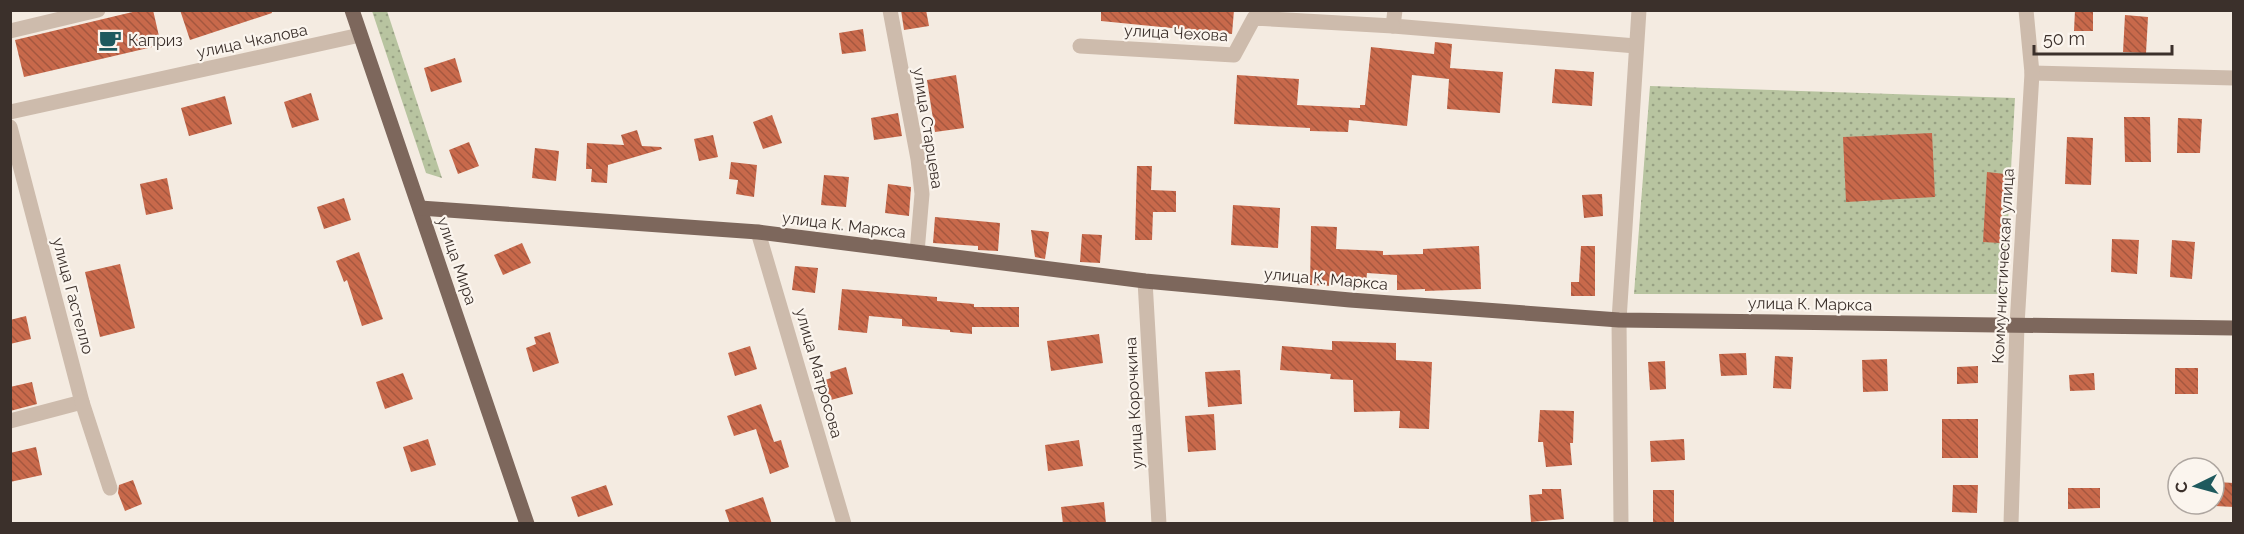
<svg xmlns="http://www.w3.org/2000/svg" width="2244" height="534" viewBox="0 0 2244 534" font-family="Raleway,sans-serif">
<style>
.grass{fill:url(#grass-dots)}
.building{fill:url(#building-back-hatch)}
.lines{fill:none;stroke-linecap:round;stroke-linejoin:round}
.minor{stroke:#cdbbac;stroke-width:15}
.major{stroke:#7d675c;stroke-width:15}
.labels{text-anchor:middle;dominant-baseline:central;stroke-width:4.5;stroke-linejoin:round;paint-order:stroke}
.street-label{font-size:16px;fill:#3b302b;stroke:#fbf5ee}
.poi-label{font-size:16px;fill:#3b302b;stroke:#fbf5ee;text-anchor:start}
</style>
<defs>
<pattern id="grass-dots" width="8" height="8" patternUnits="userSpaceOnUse" patternTransform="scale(1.5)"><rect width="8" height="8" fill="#b8c4a0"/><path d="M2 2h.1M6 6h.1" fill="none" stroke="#97a083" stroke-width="1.8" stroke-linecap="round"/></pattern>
<pattern id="building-back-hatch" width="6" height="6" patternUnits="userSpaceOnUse" patternTransform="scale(1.5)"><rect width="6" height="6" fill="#c8694b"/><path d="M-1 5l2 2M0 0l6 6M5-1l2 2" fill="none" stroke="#a4573f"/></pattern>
</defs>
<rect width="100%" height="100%" fill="#f4ebe1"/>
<!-- grass -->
<g class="grass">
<path d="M372 11H387L442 178 426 173Z"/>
<path d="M1650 86 2015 98 2004 294H1634Z"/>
</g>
<!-- building -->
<g class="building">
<path d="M141 10H153L161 45 24 77 15 40Z"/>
<path d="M180 10H271L272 13 190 40Z"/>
<path d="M901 10H926L929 26 904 30Z"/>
<path d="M1101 10H1234L1232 34 1101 21Z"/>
<path d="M2075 10H2093V31H2074Z"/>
<path d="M2125 15 2148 17 2146 53 2123 52Z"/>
<path d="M863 29 866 51 842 54 839 33Z"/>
<path d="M1435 42 1452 44 1450 68 1503 72 1500 113 1447 109 1449 79 1412 75 1407 126 1349 120 1348 132 1310 131V128L1234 124 1237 75 1299 79 1297 105 1360 108V105H1365L1371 47 1434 54Z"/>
<path d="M455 58 462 82 431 92 424 68Z"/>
<path d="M1555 69 1594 72 1592 106 1552 103Z"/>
<path d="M956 75 964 128 935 132 927 80Z"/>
<path d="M311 93 319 120 292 128 284 102Z"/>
<path d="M225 96 232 124 189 136 181 108Z"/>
<path d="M898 113 902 136 874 140 871 118Z"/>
<path d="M772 115 782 143 763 149 753 122Z"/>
<path d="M2124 117H2150L2151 162H2125Z"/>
<path d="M2178 118 2202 119 2200 153H2177Z"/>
<path d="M637 130 642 146 661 147 662 149 608 165 607 183 591 182 592 169H586L587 143 624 145 621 135Z"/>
<path d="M1932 133 1935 197 1846 202 1843 137Z"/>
<path d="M713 135 718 157 699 161 694 139Z"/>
<path d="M2067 137 2093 138 2091 185 2065 184Z"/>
<path d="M469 142 479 166 458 174 449 150Z"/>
<path d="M535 148 559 151 556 181 532 178Z"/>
<path d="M731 162 757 165 754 197 736 194 738 180 729 179Z"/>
<path d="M1137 166H1152L1151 190 1176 191V212H1153L1152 240H1135Z"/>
<path d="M1987 172 2005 174 2000 243 1983 242Z"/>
<path d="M824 175 849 177 846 207 821 205Z"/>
<path d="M167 178 173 209 146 215 140 184Z"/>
<path d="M888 184 911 187 909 216 885 213Z"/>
<path d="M1602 194 1603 216 1584 218 1582 195Z"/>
<path d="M344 198 351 220 324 229 317 207Z"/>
<path d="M1233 205 1280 208 1278 248 1231 245Z"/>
<path d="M935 217 1000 223 998 251 978 250V246L933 243Z"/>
<path d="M1311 226 1337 227 1336 249 1383 251V255L1423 254V249L1479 246 1481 289 1425 291V289L1397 290V275L1367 273 1366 283 1334 282V286L1310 285Z"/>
<path d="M1031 230 1049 232 1045 259 1035 257Z"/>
<path d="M1082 234 1102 235 1100 263 1080 262Z"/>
<path d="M2112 239 2139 240 2137 274 2111 272Z"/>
<path d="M2172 240 2195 242 2192 279 2170 277Z"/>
<path d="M522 243 531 263 503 275 494 255Z"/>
<path d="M1581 246H1595V296H1571V282H1579Z"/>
<path d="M359 252 383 319 362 326 347 280 344 282 336 261Z"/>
<path d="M120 264 135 328 100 337 85 272Z"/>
<path d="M795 266 818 268 815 293 792 290Z"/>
<path d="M842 289 937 297V301L974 304V307H1019V327H972V334L950 332V330L902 326V319L869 316 867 333 838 330Z"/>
<path d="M26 316 31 339 10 344V320Z"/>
<path d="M550 332 559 363 533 372 526 348 536 344 534 337Z"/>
<path d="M1099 334 1103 363 1051 371 1047 341Z"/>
<path d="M1332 341 1396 343V360L1432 362 1429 429 1399 428 1400 411 1354 412 1353 380 1330 379 1331 374 1280 370 1282 346 1332 350Z"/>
<path d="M750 346 757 369 735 376 728 353Z"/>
<path d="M1746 353 1747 375 1721 376 1719 354Z"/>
<path d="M1775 356 1793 357 1791 389 1773 388Z"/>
<path d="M1887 359 1888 391 1863 392 1862 360Z"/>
<path d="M1665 361 1666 389 1650 390 1648 362Z"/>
<path d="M1978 366V383L1957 384V367Z"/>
<path d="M846 367 853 394 827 401 822 381 831 378 830 372Z"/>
<rect x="2175" y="368" width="23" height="26"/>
<path d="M1240 370 1242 404 1208 407 1205 372Z"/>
<path d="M403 373 413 399 385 409 376 382Z"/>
<path d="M2094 373 2095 390 2070 391 2069 375Z"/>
<path d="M32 382 37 404 10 411V387Z"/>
<path d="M761 404 774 442 781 440 789 467 770 474 756 429 734 436 727 416Z"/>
<path d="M1540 410 1574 411 1573 443H1570L1572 465 1546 467 1543 442H1538Z"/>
<path d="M1214 414 1216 450 1188 452 1185 416Z"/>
<rect x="1942" y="419" width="36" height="39"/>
<path d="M428 439 436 465 411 472 403 447Z"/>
<path d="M1684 439 1685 460 1651 462 1650 441Z"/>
<path d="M1079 440 1083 466 1048 471 1045 445Z"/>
<path d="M36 447 42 475 10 482V453Z"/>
<path d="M133 480 142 504 125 511 118 493 119 485Z"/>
<path d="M2217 482 2234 483V507L2215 506Z"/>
<path d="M606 485 613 505 578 517 571 497Z"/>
<path d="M1953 485H1978L1977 513 1952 512Z"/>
<path d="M2068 488H2100V508L2068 509Z"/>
<path d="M1542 489H1561L1564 519 1531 522 1529 495 1542 494Z"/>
<rect x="1653" y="490" width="21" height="34"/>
<path d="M763 497 772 524H730L725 510Z"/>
<path d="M1104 502 1106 524H1063L1061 507Z"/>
</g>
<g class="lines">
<!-- minor -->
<g class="minor">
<path d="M890 10 918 159 922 194 917 252"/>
<path d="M1395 10 1393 26 1636 46"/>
<path d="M10 31 98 10"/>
<path d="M1080 46 1234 55 1254 18 1393 26"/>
<path d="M2032 73 2234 78"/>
<path d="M10 112 360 35"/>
<path d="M10 127 82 402 10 421"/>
<path d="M758 232 844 524"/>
<path d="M1145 281 1159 524"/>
<path d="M82 402 110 488"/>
<path d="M1621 524 1619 320 1639 10"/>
<path d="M2011 524 2017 325 2032 73 2026 10"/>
</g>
<!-- major -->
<g class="major">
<path d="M352 10 527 524"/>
<path d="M420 208 758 232 1145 281 1350 300 1619 320 2234 328"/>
</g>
</g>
<!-- icons -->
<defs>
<g id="cafe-bare" transform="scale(1.8)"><path d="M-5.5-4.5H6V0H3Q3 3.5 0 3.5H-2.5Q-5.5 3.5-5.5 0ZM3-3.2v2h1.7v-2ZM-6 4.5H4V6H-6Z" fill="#1f5a5e" stroke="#fbf5ee" stroke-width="2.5" paint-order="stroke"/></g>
</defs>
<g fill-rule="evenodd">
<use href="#cafe-bare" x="110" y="40"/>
</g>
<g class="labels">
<!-- street labels -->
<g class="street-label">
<text transform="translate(1176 33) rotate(3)">улица Чехова</text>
<text transform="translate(252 41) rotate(-12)">улица Чкалова</text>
<text transform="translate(928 128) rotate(81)">улица Старцева</text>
<text transform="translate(844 225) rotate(7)">улица К. Маркса</text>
<text transform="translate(457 261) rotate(71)">улица Мира</text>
<text transform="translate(2003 266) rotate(-87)">Коммунистическая улица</text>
<text transform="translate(1326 279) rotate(5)">улица К. Маркса</text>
<text transform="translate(73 296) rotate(75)">улица Гастелло</text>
<text transform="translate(1810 304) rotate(1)">улица К. Маркса</text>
<text transform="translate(819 373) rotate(74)">улица Матросова</text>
<text transform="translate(1134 403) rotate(-93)">улица Корочкина</text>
</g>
<!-- poi labels -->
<g class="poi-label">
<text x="128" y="40">Каприз</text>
</g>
</g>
<!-- border -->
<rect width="2244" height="534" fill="none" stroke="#3b302b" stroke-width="24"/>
<!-- north arrow -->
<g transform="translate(2196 486) rotate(265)"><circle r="28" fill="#fbf5ee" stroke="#aea6a0" stroke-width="1.5"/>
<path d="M0-4.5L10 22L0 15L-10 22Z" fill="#1f5a5e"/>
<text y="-9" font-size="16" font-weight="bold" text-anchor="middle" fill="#3b302b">С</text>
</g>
<!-- scale -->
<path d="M2034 45v9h138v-9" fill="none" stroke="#3b302b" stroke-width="3"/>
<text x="2043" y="45" font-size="18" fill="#3b302b" stroke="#fbf5ee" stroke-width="4.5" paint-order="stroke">50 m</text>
</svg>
